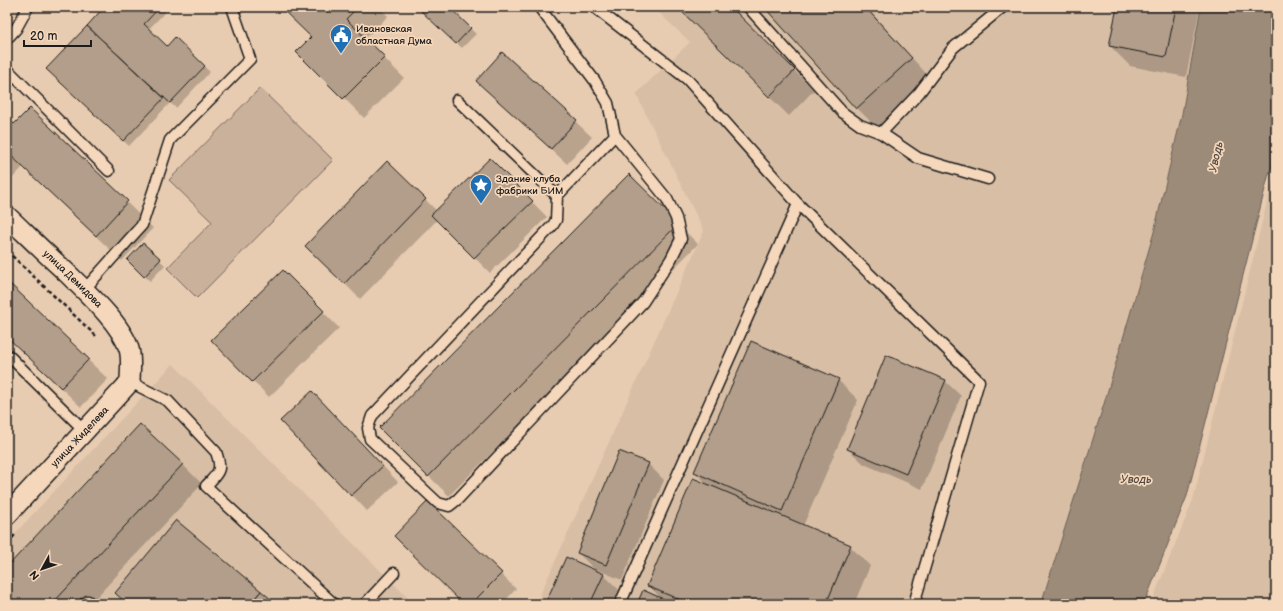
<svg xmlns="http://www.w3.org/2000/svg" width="1283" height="611" viewBox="0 0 1283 611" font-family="'Balsamiq Sans',sans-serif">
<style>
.built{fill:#d8bea5}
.green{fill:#cab19c;stroke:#73665c}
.water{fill:#9d8b7a;stroke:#695f54}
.shadow{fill:#0003}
.building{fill:#b29e8a;stroke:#1c1c1c}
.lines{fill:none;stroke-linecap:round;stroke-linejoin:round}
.service-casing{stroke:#1c1c1c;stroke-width:13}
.minor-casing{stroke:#1c1c1c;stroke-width:22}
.path{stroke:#1c1c1c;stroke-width:2.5;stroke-dasharray:4 3;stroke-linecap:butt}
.service{stroke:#f5d7bb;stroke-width:10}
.minor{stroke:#f5d7bb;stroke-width:19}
.labels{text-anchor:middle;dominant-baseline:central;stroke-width:3.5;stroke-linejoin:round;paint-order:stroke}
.poi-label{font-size:10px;fill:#1c1c1c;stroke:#f5d7bb;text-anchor:start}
.street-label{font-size:10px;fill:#1c1c1c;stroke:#f5d7bb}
.water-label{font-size:11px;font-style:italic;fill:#504842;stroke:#f5d7bb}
</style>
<rect width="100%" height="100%" fill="#e8ccb1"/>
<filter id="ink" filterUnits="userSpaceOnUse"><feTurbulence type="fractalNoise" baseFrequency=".025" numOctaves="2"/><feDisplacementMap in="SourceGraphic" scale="8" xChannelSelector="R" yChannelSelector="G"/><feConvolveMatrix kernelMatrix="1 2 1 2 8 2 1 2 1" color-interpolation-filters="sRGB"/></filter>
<g filter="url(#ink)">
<!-- built -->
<g class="built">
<path d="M653 7H1201L1182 114 1154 232 1104 404 1041 604H536L704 231 636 94 690 42Z"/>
<path d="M1272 182 1276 183V604H1151L1193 500Z"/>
<path d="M173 364 414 604H7V542Z"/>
</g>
<!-- green -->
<path class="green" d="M260 88 333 160 197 298 167 268 212 222 169 180Z"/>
<!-- water -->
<path class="water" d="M1201 7H1276V154L1268 177 1187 496 1144 604H1041L1104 404 1154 232 1182 114Z"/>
<!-- shadow -->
<g class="shadow">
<path d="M106 7H170L149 29 167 47 175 39 210 72 176 108 170 103 129 146 47 69Z"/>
<path d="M282 7H379L388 16 365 39 404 78 364 118 298 52 312 38Z"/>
<path d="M424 7H448L476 34 462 48 421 10Z"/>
<path d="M678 7H730L814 90 789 116Z"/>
<path d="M766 7H866L931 79 877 128 857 108Z"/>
<path d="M1118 7H1200L1186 77 1130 66 1110 46Z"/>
<path d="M502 53 592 137 567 164 477 81Z"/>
<path d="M30 109 153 228 122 261 23 167 7 184V118L14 125Z"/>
<path d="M387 163 437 211 506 175 547 217 490 273 437 220 360 299 306 245Z"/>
<path d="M629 175 698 244 449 496 380 428Z"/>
<path d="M143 244 165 265 150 281 133 266Z"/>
<path d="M283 271 339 328 269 397 213 340Z"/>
<path d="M7 283 108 379 81 407 7 337Z"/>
<path d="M838 380 858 400 803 526 850 546 870 566 854 604H638L662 599 648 585 708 485 695 472Z"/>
<path d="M945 381 961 396 922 489 864 464 848 449Z"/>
<path d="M328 408 398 482 367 511 352 495Z"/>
<path d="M182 464 202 484 90 604H7V568Z"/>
<path d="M648 464 664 480 622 580 598 570 597 572 603 574 619 590 613 604H547L596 571 578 553Z"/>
<path d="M428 502 516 589 502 604H464Z"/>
</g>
<!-- building -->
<g class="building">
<path d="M104 7H160L144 24 167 46 175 37 205 66 170 103 87 26Z"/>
<path d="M280 7H358L346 19 385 57 343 99 296 52 311 37Z"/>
<path d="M422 7H449L471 28 456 44 420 10Z"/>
<path d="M677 7H731L795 70 769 97Z"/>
<path d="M764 7H865L912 58 856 109Z"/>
<path d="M1117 7H1176L1166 57 1109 46Z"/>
<path d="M87 26 164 98 123 141 46 69Z"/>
<path d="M502 52 577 120 551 149 476 81Z"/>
<path d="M30 108 128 201 96 236 7 152V117L14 124Z"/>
<path d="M490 158 533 201 474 258 431 215Z"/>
<path d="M387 161 426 199 344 284 305 246Z"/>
<path d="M629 174 679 223 428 477 379 428Z"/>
<path d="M143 243 161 259 144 277 127 260Z"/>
<path d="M283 270 324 311 252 382 211 340Z"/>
<path d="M7 281 89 359 61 388 7 337Z"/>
<path d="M751 341 839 379 782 511 694 472Z"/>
<path d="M886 355 946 380 906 474 847 449Z"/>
<path d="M312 391 383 466 351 496 280 421Z"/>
<path d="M140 424 183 464 52 604H7V567Z"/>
<path d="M619 451 649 463 606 565 577 553Z"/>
<path d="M693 478 851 545 826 604H690L647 586Z"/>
<path d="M428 501 502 573 471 604H463L394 536Z"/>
<path d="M176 520 261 591 250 604H127L115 593Z"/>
<path d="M566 557 604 574 590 604H545Z"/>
<path d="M643 590 675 604H637Z"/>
<path d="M261 591 277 604H250Z"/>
</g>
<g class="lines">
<!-- service casing -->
<g class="service-casing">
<g id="service">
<path d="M539 7 595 81 608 103 615 135 667 199 676 218 681 239 671 259 643 302 458 499 449 506 438 503 370 439 368 428 372 416 553 225 556 220 557 196 615 135"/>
<path d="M594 7 687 79 798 204 979 381 914 604"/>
<path d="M748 7 842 112 860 125 881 133 918 158 988 179"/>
<path d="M7 39 16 29 28 7"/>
<path d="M7 69 109 171"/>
<path d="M457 100 557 196"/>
<path d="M881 133 919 93 953 48 1003 7"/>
<path d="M84 290 142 225 170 140 250 59 232 7"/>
<path d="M7 354 85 431"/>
<path d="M130 382 168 401 216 452C223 471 218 473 206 486L334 604"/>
<path d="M84 604 88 601 91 604"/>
<path d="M365 604 394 573"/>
<path d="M620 604 798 204"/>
</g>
</g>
<!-- minor casing -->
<g class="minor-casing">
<g id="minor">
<path id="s1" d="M7 216C26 234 45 253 65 271 85 291 121 323 129 349 132 359 130 372 130 382L7 515"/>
</g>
</g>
<!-- path -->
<g class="path">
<path d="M7 251 96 336"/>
<path d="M7 543 15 535"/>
</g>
<!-- service -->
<use href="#service" class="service"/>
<!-- minor -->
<use href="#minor" class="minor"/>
</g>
</g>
<!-- icons -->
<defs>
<g id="civic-pin" transform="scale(1.15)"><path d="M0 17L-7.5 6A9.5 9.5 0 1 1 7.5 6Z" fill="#1f6fb2" stroke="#f5d7bb"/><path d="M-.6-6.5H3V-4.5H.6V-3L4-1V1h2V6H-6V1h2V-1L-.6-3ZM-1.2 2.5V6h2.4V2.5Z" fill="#fff"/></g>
<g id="sight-pin" transform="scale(1.15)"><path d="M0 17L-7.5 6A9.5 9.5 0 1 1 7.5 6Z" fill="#1f6fb2" stroke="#f5d7bb"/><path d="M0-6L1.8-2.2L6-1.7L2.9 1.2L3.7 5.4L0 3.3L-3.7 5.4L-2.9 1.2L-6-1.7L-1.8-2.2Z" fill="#fff"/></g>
</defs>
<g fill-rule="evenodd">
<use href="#civic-pin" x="341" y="35"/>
<use href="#sight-pin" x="481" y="185"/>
</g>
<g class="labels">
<!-- poi labels -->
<g class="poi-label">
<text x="356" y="29">Ивановская<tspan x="356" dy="12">областная Дума</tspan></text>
<text x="496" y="179">Здание клуба<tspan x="496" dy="12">фабрики БИМ</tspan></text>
</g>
<!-- street labels -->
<g class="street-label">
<text stroke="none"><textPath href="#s1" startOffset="91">улица Демидова</textPath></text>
<text transform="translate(80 437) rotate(-47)">улица Жиделева</text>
</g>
<!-- water labels -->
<g class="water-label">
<text transform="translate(1216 157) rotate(-77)">Уводь</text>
<text x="1136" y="479">Уводь</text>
</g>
</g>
<!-- margin -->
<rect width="1283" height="611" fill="none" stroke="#f5d7bb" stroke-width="24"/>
<rect x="12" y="12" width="1259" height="587" fill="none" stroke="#1c1c1c" stroke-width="1.5" filter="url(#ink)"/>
<!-- north arrow -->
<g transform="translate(42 569) rotate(230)" stroke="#f5d7bb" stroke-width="3" paint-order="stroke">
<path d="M0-3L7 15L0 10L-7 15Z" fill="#1c1c1c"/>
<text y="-6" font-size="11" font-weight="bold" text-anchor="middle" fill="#1c1c1c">N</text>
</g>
<!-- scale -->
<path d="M24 40v6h67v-6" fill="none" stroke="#1c1c1c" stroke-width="2"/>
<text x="30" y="40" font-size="12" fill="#1c1c1c" stroke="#f5d7bb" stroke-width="3" paint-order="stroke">20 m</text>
</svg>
